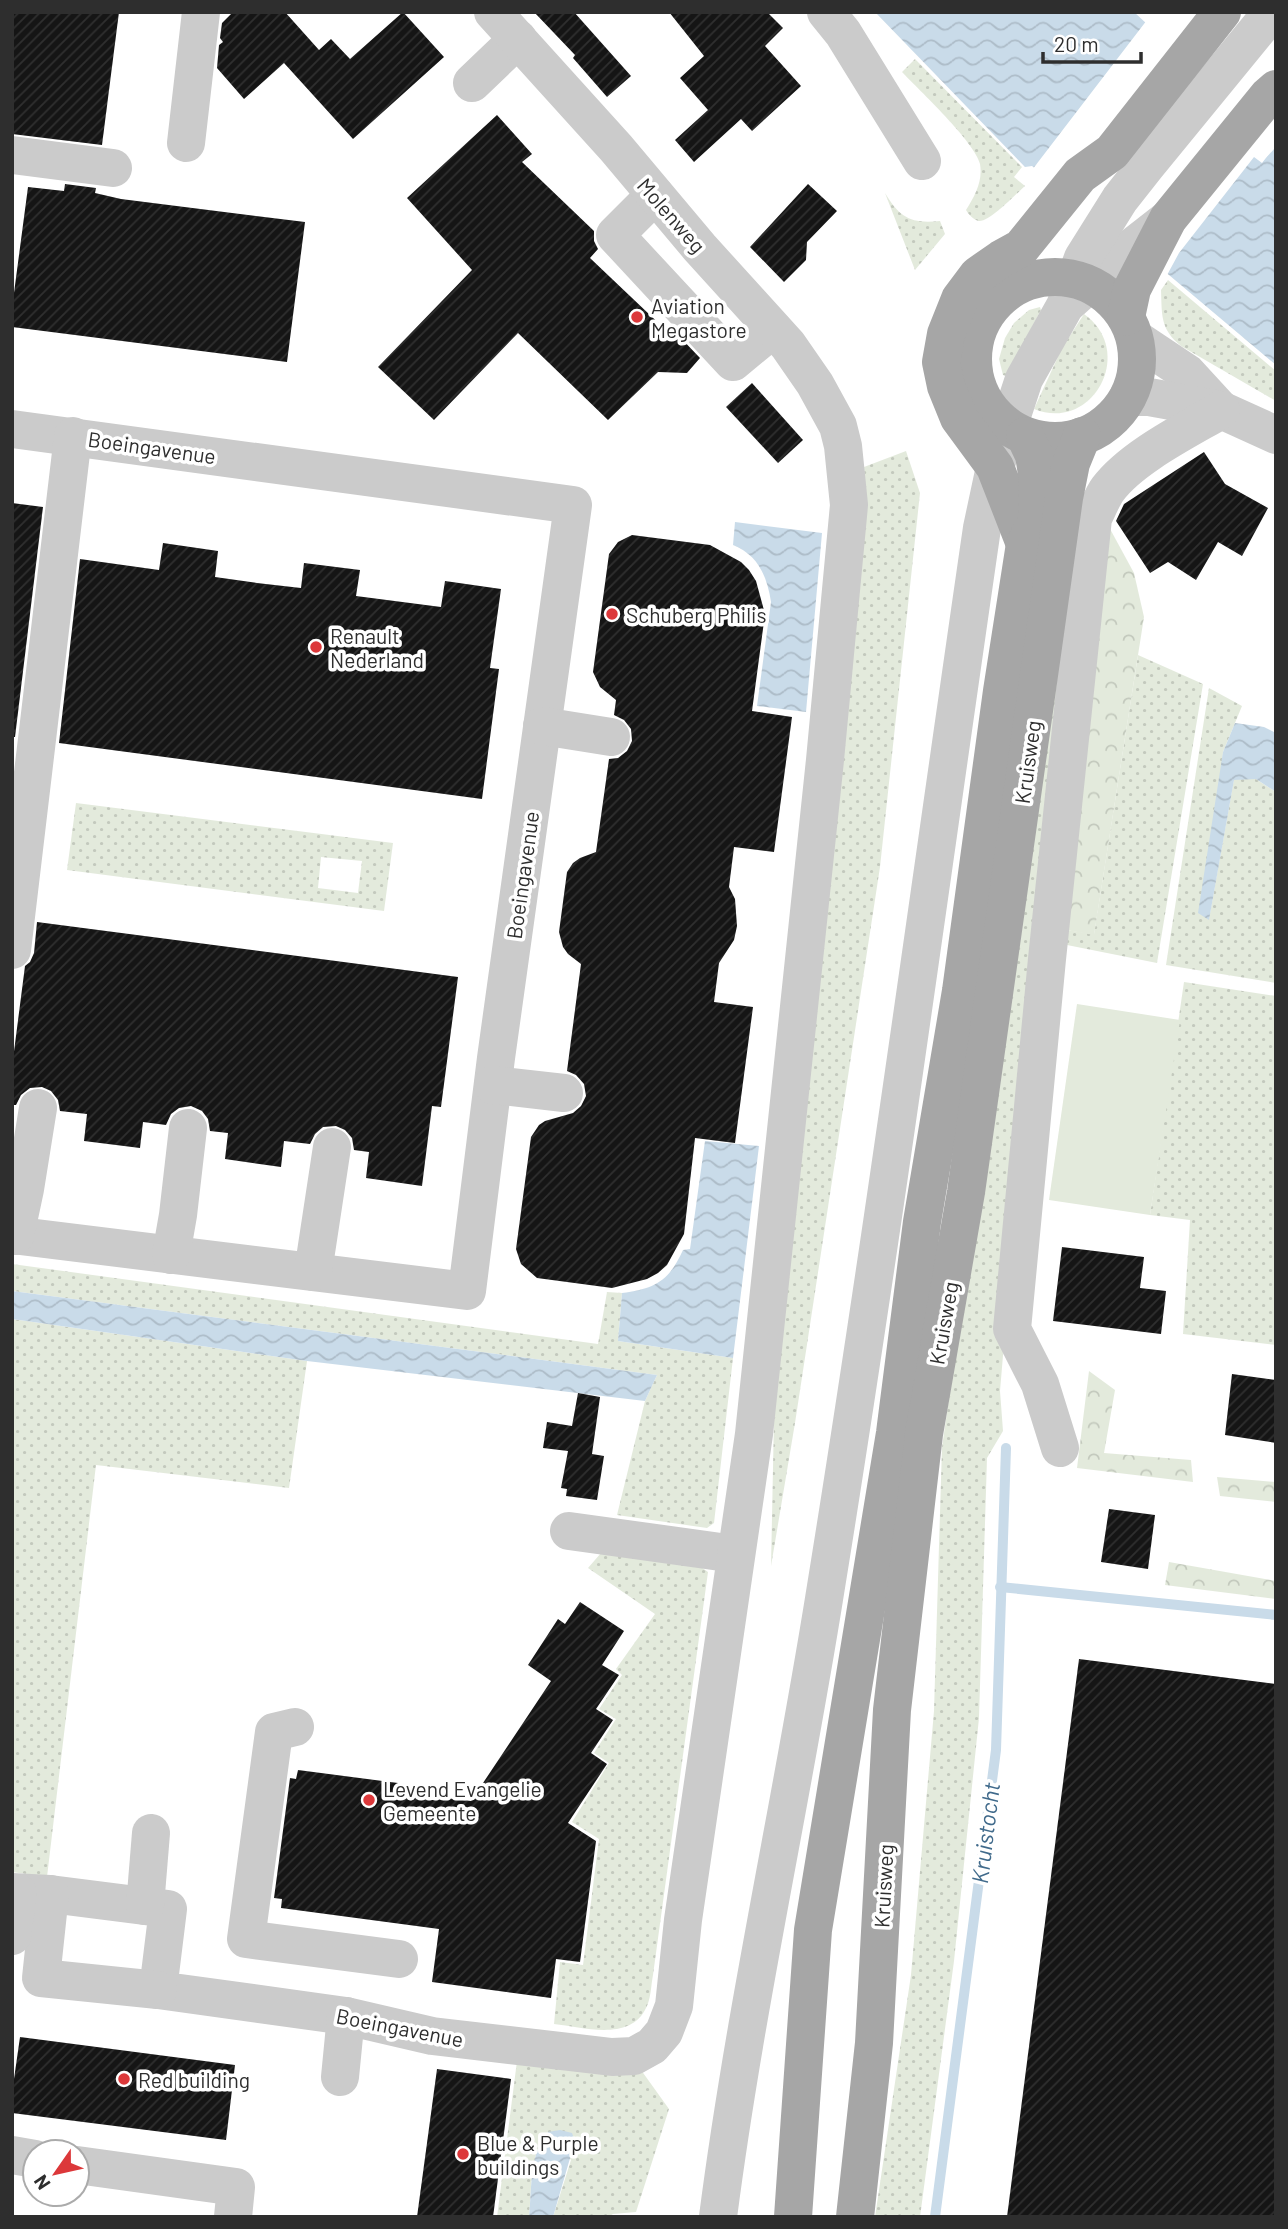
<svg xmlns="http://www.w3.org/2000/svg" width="1288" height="2229" viewBox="0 0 1288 2229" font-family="Barlow,sans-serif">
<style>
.grass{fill:url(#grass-dots);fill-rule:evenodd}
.forest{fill:url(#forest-crowns)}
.park{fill:#e3eadc}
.water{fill:url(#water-waves)}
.pier{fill:#fff}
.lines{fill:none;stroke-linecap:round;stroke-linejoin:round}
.stream{stroke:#c9dbe9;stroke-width:10}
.building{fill:url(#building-hatch)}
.minor{stroke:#cbcbcb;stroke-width:38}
.major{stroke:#a6a6a6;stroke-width:38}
.poi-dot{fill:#dc383a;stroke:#fff;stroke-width:2.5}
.labels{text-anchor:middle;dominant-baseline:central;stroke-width:7;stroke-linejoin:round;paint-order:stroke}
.street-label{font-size:21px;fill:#2e2e2e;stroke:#fff}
.poi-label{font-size:21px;fill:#2e2e2e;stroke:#fff;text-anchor:start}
.water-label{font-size:23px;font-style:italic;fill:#406a8b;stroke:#fff}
</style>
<defs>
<pattern id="grass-dots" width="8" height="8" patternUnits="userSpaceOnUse" patternTransform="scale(1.75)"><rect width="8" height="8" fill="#e3eadc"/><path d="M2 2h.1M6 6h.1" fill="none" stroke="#c3c9bd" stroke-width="1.8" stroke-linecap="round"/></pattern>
<pattern id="forest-crowns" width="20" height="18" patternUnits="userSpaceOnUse" patternTransform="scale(1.75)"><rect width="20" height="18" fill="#e3eadc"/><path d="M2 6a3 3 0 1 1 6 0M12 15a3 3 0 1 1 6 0" fill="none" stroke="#c3c9bd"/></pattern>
<pattern id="water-waves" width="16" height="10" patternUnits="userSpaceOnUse" patternTransform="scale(1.75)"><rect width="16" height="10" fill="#c9dbe9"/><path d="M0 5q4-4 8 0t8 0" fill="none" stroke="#adbcc8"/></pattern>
<pattern id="building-hatch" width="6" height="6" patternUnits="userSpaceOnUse" patternTransform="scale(1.75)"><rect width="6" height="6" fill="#151515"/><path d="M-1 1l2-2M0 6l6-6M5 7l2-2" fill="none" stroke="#2f2f2f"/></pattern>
</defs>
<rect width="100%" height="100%" fill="#fff"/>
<!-- grass -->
<g class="grass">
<path d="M915 59 1022 167 1014 177 1025 186C1017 193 990 222 979 221 974 220 968 214 966 210 975 196 983 181 980 164 975 142 919 90 902 72Z"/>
<path d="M885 193C900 218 911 224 940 221L945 234 915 270Z"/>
<path d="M1168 280 1276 371V401L1181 346C1160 329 1162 315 1161 290Z"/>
<path d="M1040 307 1041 310 1006 376 1003 375 999 359 1005 338 1014 323 1029 310Z"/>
<path d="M1084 314C1137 352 1092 433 1034 409L1062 348Z"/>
<path d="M906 451 920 493 880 867 795 1423 771 1566 774 1419 866 516 864 467Z"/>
<path d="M1070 562 1000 1391 1003 1431 987 1458 979 1718 954 1961 920 2217H875L911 1975 934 1711 942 1447Z"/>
<path d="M1138 655 1203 684 1157 963 1067 945 1066 930 1094 934Z"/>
<path d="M1209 688 1242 706 1223 752 1209 919 1234 779H1256L1276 792V983L1166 965Z"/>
<path d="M76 803 393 843 384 911 67 870ZM321 857 362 861 358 893 318 888Z"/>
<path d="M1184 982 1276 996V1345L1183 1334 1190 1220 1150 1215Z"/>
<path d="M12 1264 598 1344 607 1292 622 1293 618 1341 733 1358 714 1523 707 1528 617 1515 645 1401 657 1375 12 1291Z"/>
<path d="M12 1319 307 1361 289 1488 96 1465 47 1877 12 1872Z"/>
<path d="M601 1553 701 1567 708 1572 653 1975C651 1985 651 1999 646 2008 630 2042 583 2027 554 2024L560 1962 583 1965 599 1839 572 1822 609 1763 594 1753 616 1719 599 1709 622 1675 616 1669 655 1614 588 1568Z"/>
<path d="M517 2061 641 2070 669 2109 636 2212 613 2214 608 2217H553L571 2160 548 2132C529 2153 532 2190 529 2217H497Z"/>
</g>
<!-- forest -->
<g class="forest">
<path d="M1103 516 1134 573 1144 617 1094 935 1066 930Z"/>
<path d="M1089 1371 1115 1390 1104 1453 1191 1460 1193 1482 1077 1468Z"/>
<path d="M1217 1477 1276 1482V1502L1220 1496Z"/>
<path d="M1169 1562 1276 1581V1599L1165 1585Z"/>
</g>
<!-- park -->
<path class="park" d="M1077 1004 1180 1020 1150 1215 1049 1200Z"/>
<!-- water -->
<g class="water">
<path d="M875 12H1134L1147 24 1125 53 1262 162 1276 147V365L1169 275 1032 166 1025 167Z"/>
<path d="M735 522 822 533 806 712 757 706 771 602C767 576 758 555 733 545Z"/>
<path d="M1235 723 1264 727 1276 733V792L1256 779 1234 780 1209 920 1198 913 1223 752Z"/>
<path d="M705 1141 759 1146 733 1358 618 1341 622 1293C655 1289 669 1281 683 1250L690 1249Z"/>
<path d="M12 1291 657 1375 645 1401 307 1361 12 1319Z"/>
<path d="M560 2130 572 2133 575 2141 553 2217H529C532 2190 529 2153 548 2132Z"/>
</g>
<!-- pier -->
<path class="pier" d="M1147 20 1150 25 1130 52 1262 158 1276 144 1262 163 1254 157 1179 253 1166 277 1032 170Z"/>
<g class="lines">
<!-- stream -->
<g class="stream">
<path d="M1000 1587 1276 1615"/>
<path d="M935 2217 996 1750 1006 1448"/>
</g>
</g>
<!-- building -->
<g class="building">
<path d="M12 12H119L102 145 12 134Z"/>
<path d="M233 12H285L319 50 331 39 350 59 403 12 444 57 353 139 284 63 244 99 217 68 219 45 223 42 220 38 222 23Z"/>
<path d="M534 12H574L631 76 607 97 573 58 575 55Z"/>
<path d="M669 12H767L783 28 765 46 801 86 752 131 741 119 694 162 675 140 708 110 680 78 704 56Z"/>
<path d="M497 115 532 154 522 162 594 231V241L598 249 590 258 671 335 677 334 700 358 687 373 658 372 608 420 518 333 434 420 378 367 472 270 407 198Z"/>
<path d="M65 184 96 188 95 193 121 199 305 222 287 362 12 327V308L28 187 64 191Z"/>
<path d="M808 184 837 211 807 242 806 260 784 282 750 247Z"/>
<path d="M752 383 803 440 778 463 726 407Z"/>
<path d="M1204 452 1225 484 1268 508 1242 556 1218 542 1196 580 1168 562 1150 573 1116 521 1124 504Z"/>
<path d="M12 503 43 507 15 737H12Z"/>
<path d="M632 535 710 545 741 562 749 570 756 581 765 614 752 711 792 717 774 852 734 847 729 887 735 899 737 926 734 940 719 963 714 1002 753 1007 735 1143 695 1138 684 1234 667 1265 658 1273 647 1279 612 1288 537 1278 521 1264 516 1249 531 1137 539 1125 545 1121 573 1113 581 1106 586 1096 584 1084 576 1075 567 1071 581 964 568 954 563 947 559 932 567 872 573 863 580 858 596 852 609 759 618 758 627 751 632 741 631 729 624 720 614 715 616 700 600 687 593 672 609 554 618 542Z"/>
<path d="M163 543 218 551 215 577 257 583 301 588 304 563 360 570 356 596 441 607 445 581 501 589 490 668 499 669 482 799 59 743 80 559 159 570Z"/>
<path d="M37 922 458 977 441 1107 432 1106 422 1186 366 1178 369 1152 354 1150 352 1138 345 1130 336 1126 323 1127 315 1134 310 1144 284 1141 281 1167 225 1159 228 1133 210 1131 208 1119 202 1111 191 1106 179 1108 171 1114 166 1125 143 1122 140 1148 84 1141 87 1114 60 1111 58 1100 51 1091 42 1087 30 1088 21 1095 16 1105H12V1067L25 966 30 962 34 953Z"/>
<path d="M1062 1247 1144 1257 1140 1288 1166 1291 1161 1334 1053 1321Z"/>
<path d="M1232 1374 1276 1380V1443L1225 1435Z"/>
<path d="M578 1393 600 1397 592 1454 604 1456 597 1500 566 1496 567 1489 561 1488 568 1451 543 1448 547 1422 572 1426Z"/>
<path d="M1109 1509 1155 1515 1148 1569 1101 1562Z"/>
<path d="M580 1602 624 1631 602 1665 619 1675 596 1709 613 1720 591 1753 607 1764 568 1823 596 1841 580 1962 556 1959 551 1998 432 1982 439 1929 281 1908 282 1899 274 1898 290 1778 296 1779 298 1770 421 1786 420 1795 471 1801 551 1681 528 1665 558 1619 565 1624Z"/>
<path d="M1079 1659 1276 1684V2217H1007Z"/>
<path d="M20 2037 235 2065 226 2140 12 2113V2093Z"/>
<path d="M437 2069 511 2079 493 2217H417Z"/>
</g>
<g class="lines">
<!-- minor -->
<g class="minor">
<path d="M826 12 843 33 922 161"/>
<path d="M472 83 518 39"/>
<path d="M186 143 201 12"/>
<path d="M12 155 113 168"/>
<path d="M655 195 615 235 733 362 773 329"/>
<path d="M1069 302 1118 258 1168 219"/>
<path d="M1136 339 1187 373 1221 410"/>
<path d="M1128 397H1149L1221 410 1276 435"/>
<path d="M12 429 573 505 496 1058 467 1291 12 1235"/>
<path d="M542 726 611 737"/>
<path d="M12 950 73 436"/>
<path d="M493 1085 564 1093"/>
<path d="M15 1236 25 1189 38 1108"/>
<path d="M171 1255 178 1215 188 1128"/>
<path d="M313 1272 332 1147"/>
<path d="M1060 1448 1040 1384 1012 1329 1047 959 1093 518C1098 509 1102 497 1108 489 1132 457 1187 430 1221 410"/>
<path d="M569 1531 735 1554"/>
<path d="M295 1727 274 1732 246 1939 399 1959"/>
<path d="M12 1892 50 1894 168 1909 158 1990 346 2016 432 2036 612 2057 634 2056 652 2046 664 2032 674 2006 683 1920 754 1434 825 760 849 505 843 446 838 426 815 384 788 345 700 248 616 148 493 12"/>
<path d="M50 1894 41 1978 158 1990"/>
<path d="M145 1906 151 1833"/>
<path d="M12 1936 18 1893"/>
<path d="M340 2077 346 2016"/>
<path d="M12 2155 35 2159"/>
<path d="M77 2165 236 2187 233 2217"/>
<path d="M718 2217C745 2009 791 1805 824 1599 882 1242 930 885 982 528L995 467 1024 379 1065 306 1083 258 1120 199 1146 166 1272 12"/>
</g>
<!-- major -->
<g class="major">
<circle cx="1055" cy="359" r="82"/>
<path d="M1126 317 1132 289 1168 219 1268 96 1276 89"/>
<path d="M1025 544 995 467 959 418 946 386 941 362 946 334 960 299 978 275 1001 259 1021 248 1080 175 1112 152 1222 12"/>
<path d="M793 2217 813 1930 895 1433 922 1222 961 991 1002 691 1025 544 1037 521 1038 480 1034 455 1025 436"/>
<path d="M855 2217 874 2043 892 1710 924 1434 966 1192 1064 498 1071 463 1082 436"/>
</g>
</g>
<!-- markers -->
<g class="poi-dot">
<circle cx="637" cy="317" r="7"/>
<circle cx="612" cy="614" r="7"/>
<circle cx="316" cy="647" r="7"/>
<circle cx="369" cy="1800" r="7"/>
<circle cx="124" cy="2079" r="7"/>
<circle cx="463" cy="2154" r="7"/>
</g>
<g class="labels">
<!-- street labels -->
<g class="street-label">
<text transform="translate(672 215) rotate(49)">Molenweg</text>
<text transform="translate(152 447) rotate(8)">Boeingavenue</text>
<text transform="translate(1027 762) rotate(-82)">Kruisweg</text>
<text transform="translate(522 875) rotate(-82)">Boeingavenue</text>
<text transform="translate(943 1323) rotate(-80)">Kruisweg</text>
<text transform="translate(883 1886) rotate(-87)">Kruisweg</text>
<text transform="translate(400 2027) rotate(11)">Boeingavenue</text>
</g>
<!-- poi labels -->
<g class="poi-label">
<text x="651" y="305">Aviation<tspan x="651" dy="24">Megastore</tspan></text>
<text x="626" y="614">Schuberg Philis</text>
<text x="330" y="635">Renault<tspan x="330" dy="24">Nederland</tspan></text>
<text x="383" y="1788">Levend Evangelie<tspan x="383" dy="24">Gemeente</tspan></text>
<text x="138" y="2079">Red building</text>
<text x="477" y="2142">Blue &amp; Purple<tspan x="477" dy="24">buildings</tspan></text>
</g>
<!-- water labels -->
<g class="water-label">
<text transform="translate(985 1833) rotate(-83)">Kruistocht</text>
</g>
</g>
<!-- border -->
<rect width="1288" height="2229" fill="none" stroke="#2e2e2e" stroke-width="28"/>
<!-- north arrow -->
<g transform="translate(56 2173) rotate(236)"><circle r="33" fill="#ffffff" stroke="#ababab" stroke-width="2"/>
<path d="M0-5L12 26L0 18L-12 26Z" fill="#dc383a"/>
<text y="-10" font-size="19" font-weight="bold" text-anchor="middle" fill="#2e2e2e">N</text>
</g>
<!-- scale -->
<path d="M1043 52v10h98v-10" fill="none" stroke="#2e2e2e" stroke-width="3.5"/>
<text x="1054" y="52" font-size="21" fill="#2e2e2e" stroke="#ffffff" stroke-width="5" paint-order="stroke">20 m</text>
</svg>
